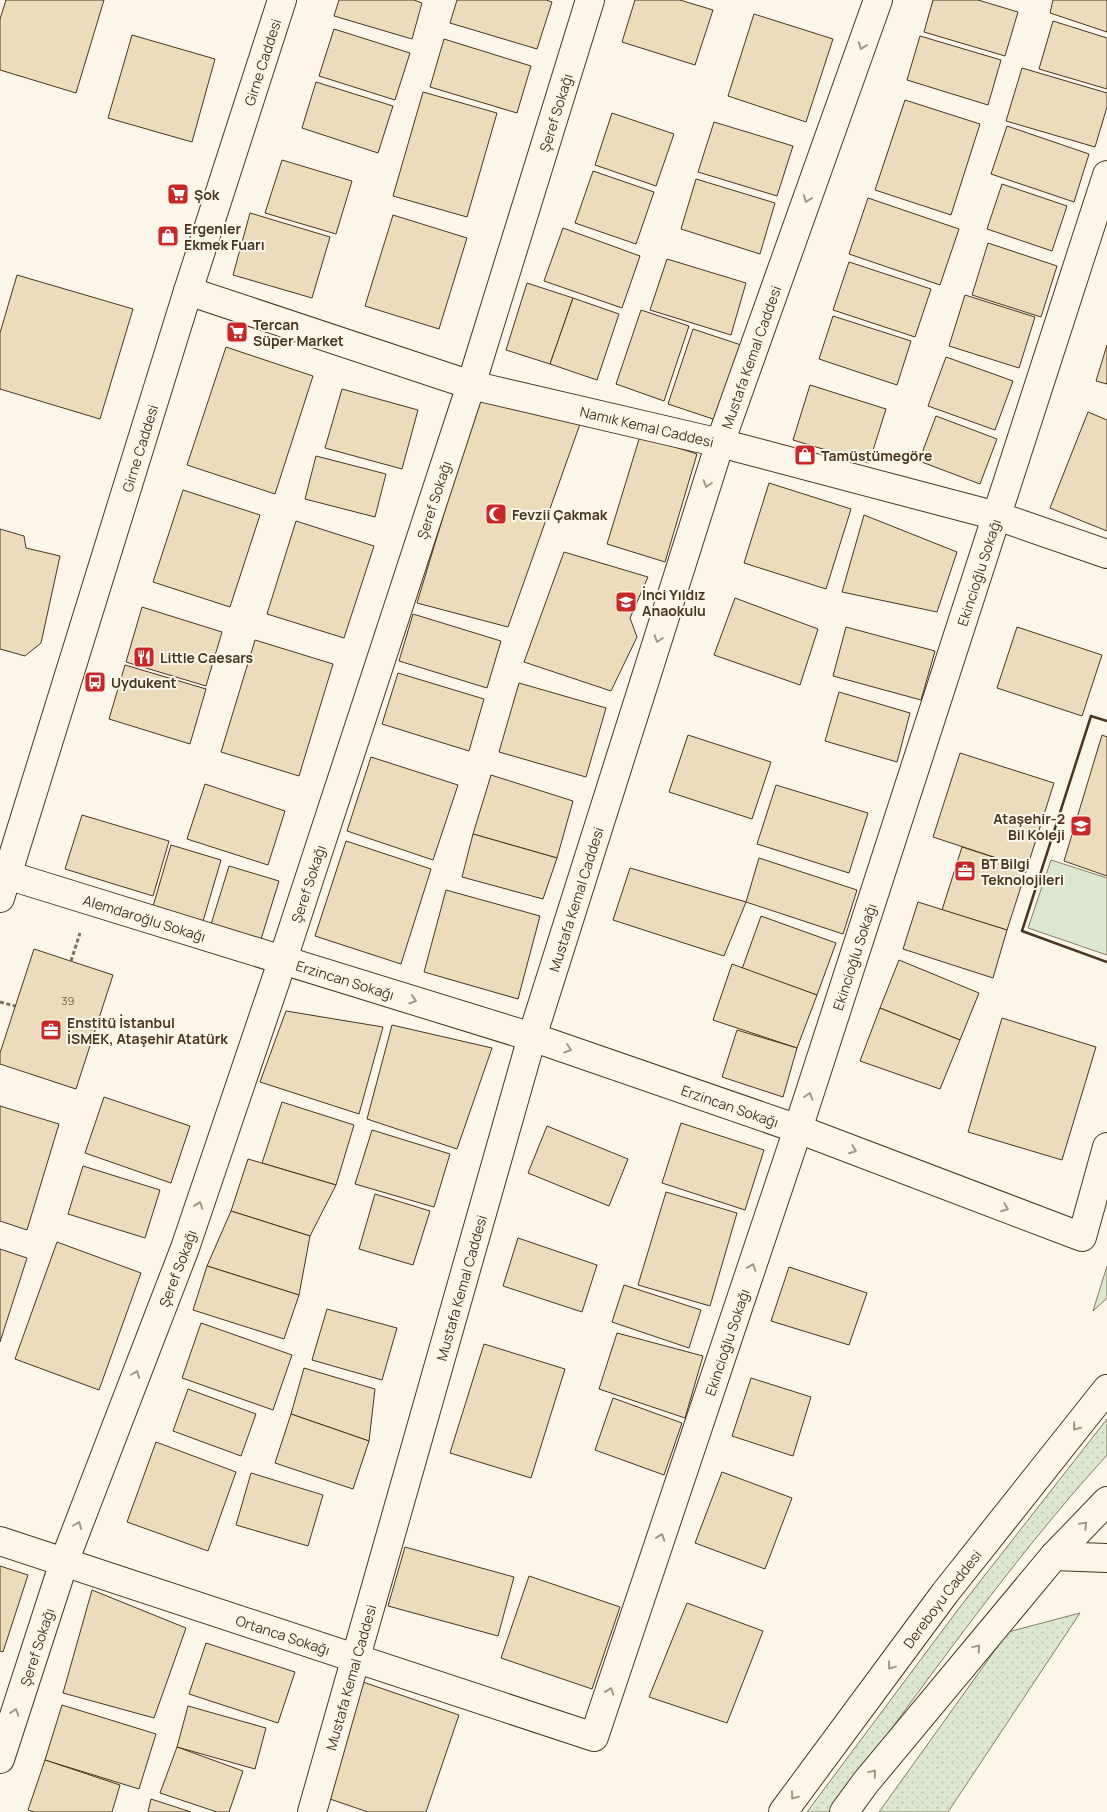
<svg xmlns="http://www.w3.org/2000/svg" width="1107" height="1812" viewBox="0 0 1107 1812" font-family="Manrope,sans-serif">
<style>
.grass{fill:url(#grass-dots);stroke:#887966}
.green{fill:#dce7d0;stroke:#887966}
.building{fill:#ecdcbc;stroke:#4a3520}
.lines{fill:none;stroke-linecap:round;stroke-linejoin:round}
.minor-casing{stroke:#4a3520;stroke-width:30}
.tertiary-casing{stroke:#4a3520;stroke-width:30}
.primary-casing{stroke:#4a3520;stroke-width:30}
.path{stroke:#7f6f5c;stroke-width:3;stroke-dasharray:4 2.5;stroke-linecap:butt}
.minor{stroke:#fbf6e9;stroke-width:28}
.tertiary{stroke:#fbf6e9;stroke-width:28}
.primary{stroke:#fbf6e9;stroke-width:28}
.wall{stroke:#4a3520;stroke-width:2.5}
.oneway{stroke:#a29684}
.labels{text-anchor:middle;dominant-baseline:central;stroke-width:4;stroke-linejoin:round;paint-order:stroke}
.number-label{font-size:11px;fill:#725f47}
.street-label{font-size:14px;fill:#4a3520;stroke:#fbf6e9}
.poi-label{font-size:14px;font-weight:bold;fill:#4a3520;stroke:#fbf6e9;text-anchor:start}
</style>
<defs>
<pattern id="grass-dots" width="8" height="8" patternUnits="userSpaceOnUse" patternTransform="scale(1.25)"><rect width="8" height="8" fill="#dce7d0"/><path d="M2 2h.1M6 6h.1" fill="none" stroke="#bec7b2" stroke-width="1.8" stroke-linecap="round"/></pattern>
</defs>
<rect width="100%" height="100%" fill="#fbf6e9"/>
<!-- grass -->
<g class="grass">
<path d="M1107 1419V1455C1007 1565 919 1693 830 1812H807L960 1607Z"/>
<path d="M1080 1613 948 1812H879L1008 1632Z"/>
</g>
<!-- green -->
<g class="green">
<path d="M1051 860 1107 878V955L1028 928Z"/>
<path d="M1107 1266V1298L1093 1311Z"/>
</g>
<!-- building -->
<g class="building">
<path d="M6 0H104L76 93 0 70V19Z"/>
<path d="M339 0H414L422 3 412 39 334 16Z"/>
<path d="M457 0H546L552 2 537 49 450 23Z"/>
<path d="M635 0H680L713 10 695 65 622 42Z"/>
<path d="M933 0H978L1018 12 1005 56 924 32Z"/>
<path d="M1053 0H1107V32L1050 13Z"/>
<path d="M754 14 833 39 806 122 728 96Z"/>
<path d="M1053 21 1107 38V89L1039 69Z"/>
<path d="M334 29 410 53 395 100 319 76Z"/>
<path d="M132 35 215 59 192 142 108 118Z"/>
<path d="M920 36 1001 60 988 105 907 80Z"/>
<path d="M444 39 531 66 517 113 430 87Z"/>
<path d="M1022 68 1107 93V107L1095 147 1006 121Z"/>
<path d="M316 82 393 106 378 153 302 128Z"/>
<path d="M423 92 497 113 467 217 393 196Z"/>
<path d="M905 100 980 124 951 215 875 190Z"/>
<path d="M612 113 674 134 656 186 595 165Z"/>
<path d="M714 122 793 146 777 196 698 172Z"/>
<path d="M1007 126 1089 154 1074 202 991 174Z"/>
<path d="M282 160 352 181 336 234 265 213Z"/>
<path d="M593 171 654 192 636 244 575 223Z"/>
<path d="M696 179 775 203 760 254 681 229Z"/>
<path d="M1002 184 1067 206 1052 251 987 229Z"/>
<path d="M868 198 959 229 940 285 849 254Z"/>
<path d="M250 213 330 237 312 298 233 275Z"/>
<path d="M393 215 467 238 439 329 365 306Z"/>
<path d="M563 228 640 256 622 308 544 281Z"/>
<path d="M988 243 1057 266 1041 317 972 295Z"/>
<path d="M667 259 746 283 731 335 650 310Z"/>
<path d="M849 262 931 289 915 337 833 310Z"/>
<path d="M17 275 133 309 100 419 0 389V333Z"/>
<path d="M527 283 573 298 550 364 506 350Z"/>
<path d="M965 295 1035 317 1019 368 949 346Z"/>
<path d="M573 298 619 314 597 380 550 364Z"/>
<path d="M641 310 689 326 664 401 616 384Z"/>
<path d="M833 316 911 341 897 385 819 359Z"/>
<path d="M693 329 741 345 716 420 668 404Z"/>
<path d="M1107 345V384L1096 381Z"/>
<path d="M226 347 313 376 275 494 187 465Z"/>
<path d="M946 357 1013 381 995 430 928 406Z"/>
<path d="M810 385 886 409 869 463 793 440Z"/>
<path d="M342 389 418 410 402 469 325 448Z"/>
<path d="M478 401 580 424 508 627 417 603Z"/>
<path d="M1088 412 1107 420V531L1050 508Z"/>
<path d="M936 416 997 439 980 484 919 461Z"/>
<path d="M640 436 697 454 665 562 607 544Z"/>
<path d="M316 456 386 474 375 517 305 499Z"/>
<path d="M769 483 851 509 826 589 744 563Z"/>
<path d="M183 490 260 515 230 607 153 582Z"/>
<path d="M864 515 957 552 937 612 842 592Z"/>
<path d="M296 521 374 546 344 638 267 614Z"/>
<path d="M0 529 24 536 26 548 60 556 41 643 25 656 0 649Z"/>
<path d="M564 552 648 577 630 618 637 637 611 691 524 662Z"/>
<path d="M735 598 818 629 800 685 714 655Z"/>
<path d="M142 607 222 632 206 686 126 662Z"/>
<path d="M413 614 501 641 487 688 399 661Z"/>
<path d="M846 627 935 651 921 700 833 676Z"/>
<path d="M1017 627 1102 655 1082 716 997 688Z"/>
<path d="M255 640 333 664 299 776 221 752Z"/>
<path d="M125 665 206 689 190 744 109 719Z"/>
<path d="M398 673 484 699 469 751 382 724Z"/>
<path d="M519 683 606 708 586 777 499 752Z"/>
<path d="M839 692 910 713 897 762 825 741Z"/>
<path d="M688 735 771 762 752 819 669 792Z"/>
<path d="M1102 735 1107 737V876L1064 861Z"/>
<path d="M960 753 1054 783 1027 868 933 837Z"/>
<path d="M371 757 458 785 433 860 347 831Z"/>
<path d="M491 775 573 801 557 858 473 834Z"/>
<path d="M205 784 285 811 268 865 187 839Z"/>
<path d="M776 785 868 813 849 873 757 844Z"/>
<path d="M82 815 169 841 153 896 65 869Z"/>
<path d="M473 834 557 858 543 899 462 877Z"/>
<path d="M346 841 431 869 401 964 315 936Z"/>
<path d="M171 845 221 860 201 928 151 913Z"/>
<path d="M962 847 1027 868 1007 930 942 910Z"/>
<path d="M759 858 857 890 843 934 746 902Z"/>
<path d="M229 866 279 881 258 949 208 934Z"/>
<path d="M630 868 746 902 724 956 613 920Z"/>
<path d="M446 890 540 916 518 999 424 972Z"/>
<path d="M918 902 1007 930 993 978 903 949Z"/>
<path d="M761 916 836 943 817 995 742 969Z"/>
<path d="M34 949 113 975 76 1089 0 1064V1053Z"/>
<path d="M899 960 979 993 960 1040 880 1008Z"/>
<path d="M732 964 817 995 797 1048 713 1020Z"/>
<path d="M880 1008 960 1040 940 1089 860 1061Z"/>
<path d="M286 1011 383 1027 359 1114 260 1082Z"/>
<path d="M1002 1018 1096 1047 1062 1160 968 1132Z"/>
<path d="M392 1025 492 1048 457 1149 367 1119Z"/>
<path d="M737 1030 797 1048 783 1097 722 1077Z"/>
<path d="M104 1097 190 1126 171 1183 85 1153Z"/>
<path d="M282 1102 354 1125 336 1185 262 1163Z"/>
<path d="M0 1106 59 1124 27 1230 0 1221Z"/>
<path d="M681 1123 764 1150 745 1210 662 1183Z"/>
<path d="M547 1126 628 1159 609 1206 528 1173Z"/>
<path d="M372 1130 450 1154 434 1207 355 1184Z"/>
<path d="M248 1159 336 1185 310 1236 231 1211Z"/>
<path d="M83 1166 160 1190 145 1238 68 1214Z"/>
<path d="M666 1192 737 1213 710 1306 638 1285Z"/>
<path d="M375 1194 430 1211 413 1265 359 1249Z"/>
<path d="M231 1211 310 1236 299 1295 207 1266Z"/>
<path d="M518 1238 597 1265 582 1312 503 1286Z"/>
<path d="M57 1242 141 1273 99 1390 15 1359Z"/>
<path d="M0 1249 27 1258 0 1342Z"/>
<path d="M207 1266 299 1295 284 1339 193 1310Z"/>
<path d="M789 1267 867 1293 849 1345 771 1321Z"/>
<path d="M624 1285 701 1310 689 1348 612 1322Z"/>
<path d="M327 1309 397 1328 382 1380 312 1360Z"/>
<path d="M201 1323 292 1355 273 1410 182 1378Z"/>
<path d="M617 1333 703 1356 685 1418 599 1389Z"/>
<path d="M484 1344 565 1369 531 1478 450 1453Z"/>
<path d="M304 1368 375 1389 369 1441 291 1414Z"/>
<path d="M751 1378 811 1397 793 1456 732 1436Z"/>
<path d="M188 1389 256 1414 241 1456 173 1431Z"/>
<path d="M613 1398 682 1423 664 1475 595 1450Z"/>
<path d="M291 1414 369 1441 353 1489 275 1463Z"/>
<path d="M156 1442 236 1472 208 1551 127 1522Z"/>
<path d="M722 1472 792 1498 765 1569 695 1543Z"/>
<path d="M251 1473 323 1495 308 1546 236 1525Z"/>
<path d="M405 1547 514 1577 498 1636 388 1606Z"/>
<path d="M0 1566 28 1575 3 1652 0 1651Z"/>
<path d="M529 1576 620 1607 592 1689 501 1658Z"/>
<path d="M92 1590 186 1628 154 1718 63 1693Z"/>
<path d="M687 1603 763 1631 727 1723 649 1697Z"/>
<path d="M206 1643 295 1672 278 1723 189 1694Z"/>
<path d="M363 1682 459 1715 426 1812H368L324 1797Z"/>
<path d="M62 1705 156 1734 139 1789 45 1760Z"/>
<path d="M188 1706 266 1728 255 1769 177 1747Z"/>
<path d="M177 1747 243 1771 229 1812H217L160 1793Z"/>
<path d="M45 1760 120 1785 112 1812H34L28 1810Z"/>
<path d="M151 1799 191 1812H148Z"/>
</g>
<g class="lines">
<!-- minor casing -->
<g class="minor-casing">
<g id="minor">
<path id="s1" d="M7 875 532 1037 798 1129 1082 1237 1107 1147"/>
<path id="s2" d="M0 1541 594 1737 798 1129 1107 175"/>
<path id="s3" d="M0 1759 64 1562 185 1248 283 959 471 385 590 0"/>
<path id="s4" d="M312 1812 532 1037 720 443 878 0"/>
</g>
</g>
<!-- tertiary casing -->
<g class="tertiary-casing">
<g id="tertiary">
<path id="s5" d="M188 291 471 385 720 443 997 516 1107 554"/>
<path id="s6" d="M0 898 188 291 282 0"/>
<path d="M1054 1556 1107 1558"/>
</g>
</g>
<!-- primary casing -->
<g class="primary-casing">
<g id="primary">
<path id="s7" d="M783 1812 945 1593 1107 1389"/>
<path d="M844 1812 866 1782 1054 1556 1107 1501"/>
</g>
</g>
<!-- path -->
<g class="path">
<path d="M71 961 80 933"/>
<path d="M0 1002 15 1006"/>
</g>
<!-- minor -->
<use href="#minor" class="minor"/>
<!-- tertiary -->
<use href="#tertiary" class="tertiary"/>
<!-- primary -->
<use href="#primary" class="primary"/>
<!-- wall -->
<path class="wall" d="M1107 721 1091 716 1022 931 1107 962"/>
</g>
<!-- one-way arrows -->
<defs><path id="oneway-chevron" d="M-2-3.5L2.5 0L-2 3.5" fill="none" stroke-width="1.6" stroke-linecap="round" stroke-linejoin="round" transform="scale(1.25)"/></defs>
<g class="oneway">
<use href="#oneway-chevron" transform="translate(862 46) rotate(110)"/>
<use href="#oneway-chevron" transform="translate(807 199) rotate(110)"/>
<use href="#oneway-chevron" transform="translate(707 484) rotate(108)"/>
<use href="#oneway-chevron" transform="translate(658 639) rotate(108)"/>
<use href="#oneway-chevron" transform="translate(413 1000) rotate(17)"/>
<use href="#oneway-chevron" transform="translate(568 1049) rotate(19)"/>
<use href="#oneway-chevron" transform="translate(809 1096) rotate(-72)"/>
<use href="#oneway-chevron" transform="translate(853 1150) rotate(21)"/>
<use href="#oneway-chevron" transform="translate(199 1205) rotate(-71)"/>
<use href="#oneway-chevron" transform="translate(1005 1208) rotate(21)"/>
<use href="#oneway-chevron" transform="translate(752 1267) rotate(-71)"/>
<use href="#oneway-chevron" transform="translate(136 1374) rotate(-69)"/>
<use href="#oneway-chevron" transform="translate(1076 1427) rotate(129)"/>
<use href="#oneway-chevron" transform="translate(78 1525) rotate(-69)"/>
<use href="#oneway-chevron" transform="translate(1084 1525) rotate(-46)"/>
<use href="#oneway-chevron" transform="translate(661 1537) rotate(-71)"/>
<use href="#oneway-chevron" transform="translate(977 1648) rotate(-50)"/>
<use href="#oneway-chevron" transform="translate(891 1666) rotate(127)"/>
<use href="#oneway-chevron" transform="translate(610 1691) rotate(-71)"/>
<use href="#oneway-chevron" transform="translate(15 1712) rotate(-72)"/>
<use href="#oneway-chevron" transform="translate(873 1773) rotate(-50)"/>
<use href="#oneway-chevron" transform="translate(794 1796) rotate(127)"/>
</g>
<!-- icons -->
<defs>
<g id="supermarket-square" transform="scale(1.125)"><rect x="-9" y="-9" width="18" height="18" rx="4" fill="#c62828" stroke="#fbf6e9"/><path d="M-6-5.5h2.5l.6 2H6L4.5 2H-2.5L-4.4-4H-6ZM-1.5 3.2a1.3 1.3 0 1 0 .1 0ZM3 3.2a1.3 1.3 0 1 0 .1 0Z" fill="#fff"/></g>
<g id="shop-square" transform="scale(1.125)"><rect x="-9" y="-9" width="18" height="18" rx="4" fill="#c62828" stroke="#fbf6e9"/><path d="M-5-2.5h2.3a2.7 3.5 0 0 1 5.4 0H5L5.5 6h-11ZM-1.5-2.5h3a1.5 2.3 0 0 0-3 0Z" fill="#fff"/></g>
<g id="mosque-square" transform="scale(1.125)"><rect x="-9" y="-9" width="18" height="18" rx="4" fill="#c62828" stroke="#fbf6e9"/><path d="M3.5-4.9A6 6 0 1 0 3.5 4.9A5 5 0 1 1 3.5-4.9Z" fill="#fff"/></g>
<g id="school-square" transform="scale(1.125)"><rect x="-9" y="-9" width="18" height="18" rx="4" fill="#c62828" stroke="#fbf6e9"/><path d="M0-5L7-2L0 1L-7-2ZM-4 1L0 2.5L4 1V4Q0 6-4 4Z" fill="#fff"/></g>
<g id="restaurant-square" transform="scale(1.125)"><rect x="-9" y="-9" width="18" height="18" rx="4" fill="#c62828" stroke="#fbf6e9"/><path d="M-5-6h1v4h1v-4h1v4h1v-4h1v5L-1.5 .5V6h-2V.5L-5-1ZM5-6V6H3V1.5H1.5Q1.5-4 5-6Z" fill="#fff"/></g>
<g id="bus-square" transform="scale(1.125)"><rect x="-9" y="-9" width="18" height="18" rx="4" fill="#c62828" stroke="#fbf6e9"/><path d="M-5-6H5V4H4V6H2V4H-2V6H-4V4H-5ZM-3.5-4V0h7V-4ZM-3.5 1.2v1.5H-2V1.2ZM2 1.2v1.5H3.5V1.2Z" fill="#fff"/></g>
<g id="office-square" transform="scale(1.125)"><rect x="-9" y="-9" width="18" height="18" rx="4" fill="#c62828" stroke="#fbf6e9"/><path d="M-6-3h4V-5.5h4V-3h4V5H-6ZM-1-4.5V-3h2v-1.5ZM-6 0V1H6V0Z" fill="#fff"/></g>
</defs>
<g fill-rule="evenodd">
<use href="#supermarket-square" x="178" y="194"/>
<use href="#shop-square" x="168" y="236"/>
<use href="#supermarket-square" x="237" y="332"/>
<use href="#shop-square" x="805" y="455"/>
<use href="#mosque-square" x="496" y="514"/>
<use href="#school-square" x="626" y="602"/>
<use href="#restaurant-square" x="144" y="657"/>
<use href="#bus-square" x="95" y="682"/>
<use href="#school-square" x="1081" y="826"/>
<use href="#office-square" x="965" y="871"/>
<use href="#office-square" x="51" y="1030"/>
</g>
<g class="labels">
<!-- number labels -->
<g class="number-label">
<text x="68" y="1000">39</text>
</g>
<!-- street labels -->
<g class="street-label">
<text stroke="none"><textPath href="#s6" startOffset="876">Girne Caddesi</textPath></text>
<text stroke="none"><textPath href="#s3" startOffset="1738">Şeref Sokağı</textPath></text>
<text stroke="none"><textPath href="#s4" startOffset="1520">Mustafa Kemal Caddesi</textPath></text>
<text stroke="none"><textPath href="#s5" startOffset="479">Namık Kemal Caddesi</textPath></text>
<text stroke="none"><textPath href="#s6" startOffset="471">Girne Caddesi</textPath></text>
<text stroke="none"><textPath href="#s3" startOffset="1332">Şeref Sokağı</textPath></text>
<text stroke="none"><textPath href="#s2" startOffset="1852">Ekincioğlu Sokağı</textPath></text>
<text stroke="none"><textPath href="#s3" startOffset="928">Şeref Sokağı</textPath></text>
<text stroke="none"><textPath href="#s4" startOffset="950">Mustafa Kemal Caddesi</textPath></text>
<text stroke="none"><textPath href="#s1" startOffset="144">Alemdaroğlu Sokağı</textPath></text>
<text stroke="none"><textPath href="#s2" startOffset="1448">Ekincioğlu Sokağı</textPath></text>
<text stroke="none"><textPath href="#s1" startOffset="354">Erzincan Sokağı</textPath></text>
<text stroke="none"><textPath href="#s1" startOffset="759">Erzincan Sokağı</textPath></text>
<text stroke="none"><textPath href="#s3" startOffset="522">Şeref Sokağı</textPath></text>
<text stroke="none"><textPath href="#s4" startOffset="545">Mustafa Kemal Caddesi</textPath></text>
<text stroke="none"><textPath href="#s2" startOffset="1042">Ekincioğlu Sokağı</textPath></text>
<text stroke="none"><textPath href="#s7" startOffset="266">Dereboyu Caddesi</textPath></text>
<text stroke="none"><textPath href="#s2" startOffset="298">Ortanca Sokağı</textPath></text>
<text stroke="none"><textPath href="#s3" startOffset="118">Şeref Sokağı</textPath></text>
<text stroke="none"><textPath href="#s4" startOffset="140">Mustafa Kemal Caddesi</textPath></text>
</g>
<!-- poi labels -->
<g class="poi-label">
<text x="194" y="194">Şok</text>
<text x="184" y="228">Ergenler<tspan x="184" dy="16">Ekmek Fuarı</tspan></text>
<text x="253" y="324">Tercan<tspan x="253" dy="16">Süper Market</tspan></text>
<text x="821" y="455">Tamüstümegöre</text>
<text x="512" y="514">Fevzii Çakmak</text>
<text x="642" y="594">İnci Yıldız<tspan x="642" dy="16">Anaokulu</tspan></text>
<text x="160" y="657">Little Caesars</text>
<text x="111" y="682">Uydukent</text>
<text x="1065" y="818" text-anchor="end">Ataşehir-2<tspan x="1065" dy="16">Bil Koleji</tspan></text>
<text x="981" y="863">BT Bilgi<tspan x="981" dy="16">Teknolojileri</tspan></text>
<text x="67" y="1022">Enstitü İstanbul<tspan x="67" dy="16">İSMEK, Ataşehir Atatürk</tspan></text>
</g>
</g>
</svg>
